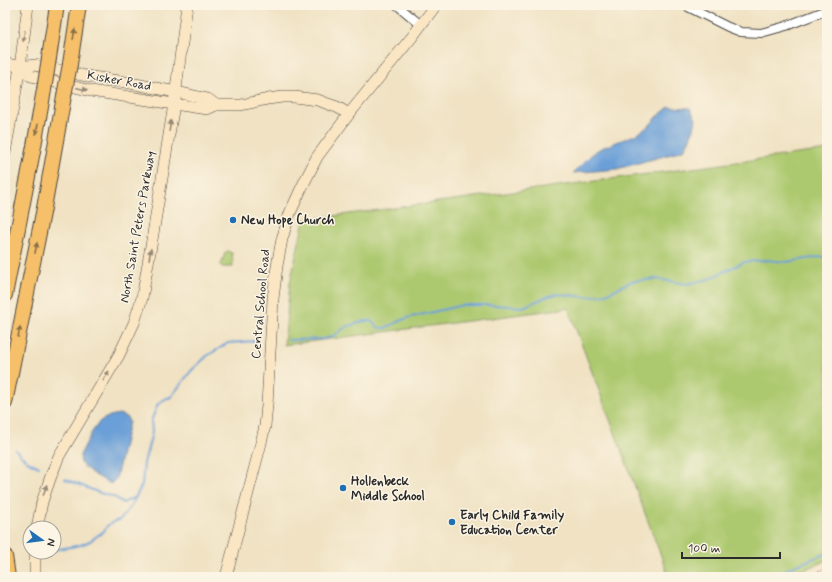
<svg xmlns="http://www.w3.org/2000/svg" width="832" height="582" viewBox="0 0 832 582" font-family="Mynerve,sans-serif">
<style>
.green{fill:#adc970;stroke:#6c7a4e}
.water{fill:#6b9fd7;stroke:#4b6581}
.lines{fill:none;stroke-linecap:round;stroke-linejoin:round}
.stream{stroke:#6b9fd7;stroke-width:2}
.minor-casing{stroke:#494642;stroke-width:10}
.secondary-casing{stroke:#494642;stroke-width:12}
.motorway-casing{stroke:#494642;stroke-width:16}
.minor{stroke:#fff;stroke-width:8}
.secondary{stroke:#fbe6c4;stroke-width:11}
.motorway{stroke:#f6c06b;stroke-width:14}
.motorway-bridge-casing{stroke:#494642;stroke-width:16;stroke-linecap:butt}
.motorway-bridge{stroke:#f6c06b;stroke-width:14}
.oneway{fill:#866e48}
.oneway2{fill:#938878}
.poi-dot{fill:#1f6fb2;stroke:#fcf5e5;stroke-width:1.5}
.labels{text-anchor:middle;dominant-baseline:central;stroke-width:3;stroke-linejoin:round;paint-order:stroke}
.street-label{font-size:13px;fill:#2b2b2b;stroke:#fcf5e5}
.poi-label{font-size:13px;font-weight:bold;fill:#2b2b2b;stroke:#fcf5e5;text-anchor:start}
</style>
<rect width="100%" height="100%" fill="#fcf5e5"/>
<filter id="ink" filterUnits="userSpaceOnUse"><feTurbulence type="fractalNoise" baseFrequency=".025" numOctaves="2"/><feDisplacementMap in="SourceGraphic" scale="8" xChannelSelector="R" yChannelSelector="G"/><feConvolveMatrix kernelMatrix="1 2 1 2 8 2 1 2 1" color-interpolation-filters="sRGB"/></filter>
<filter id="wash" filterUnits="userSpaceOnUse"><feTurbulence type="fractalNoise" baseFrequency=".012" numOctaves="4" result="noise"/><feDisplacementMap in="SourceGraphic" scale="16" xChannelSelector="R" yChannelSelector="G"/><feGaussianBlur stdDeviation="0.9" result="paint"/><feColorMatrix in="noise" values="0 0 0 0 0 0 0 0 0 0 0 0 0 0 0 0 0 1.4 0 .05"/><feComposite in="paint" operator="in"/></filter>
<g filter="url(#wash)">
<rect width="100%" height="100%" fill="#f0e2c3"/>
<!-- green -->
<g class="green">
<path d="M827 150V560L788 577H669L568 308 284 345 290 283 304 220Z"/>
<path d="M227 251 232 253 233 267H222L221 265 225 253Z"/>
</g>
<!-- water -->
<g class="water">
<path d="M669 107 690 108 696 119 694 129 685 149 675 153 617 169 573 173 589 157 599 149 637 134 649 126 658 116Z"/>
<path d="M119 414 127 417 129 422 116 479 111 484 93 474 81 464 80 455 92 432 100 421 110 416Z"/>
</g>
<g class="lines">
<!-- stream -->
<g class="stream">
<path d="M288 340 324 339 333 336 346 327 364 321H371L379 328H385L407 318 463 305H493L523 307 546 297 557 294 587 297 606 294 632 281 656 279 687 284 709 279 744 262 767 260 786 262 827 256"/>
<path d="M15 449C23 459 28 462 39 467"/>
<path d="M65 479 100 493 114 497 123 503 135 497"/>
<path d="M54 550 81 545 90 541 104 531 107 526 111 523 121 519 131 506 142 485 144 463 150 441 152 432 151 421 158 404 165 399 171 397 191 371 207 356 228 343 256 341"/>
<path d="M778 572 779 577"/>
<path d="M767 577 827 553"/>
</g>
</g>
</g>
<g filter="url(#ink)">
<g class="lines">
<!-- minor casing -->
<g class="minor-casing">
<g id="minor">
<path d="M397 5 421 25"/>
<path d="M684 5 728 27 741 32 761 33 786 26 827 10"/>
</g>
</g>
<!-- secondary casing -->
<g class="secondary-casing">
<g id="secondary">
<path d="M5 63 20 67 31 76 91 91 174 104 207 109 216 105H241L268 99 282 97H294L318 100 328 104 337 107 349 114"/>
<path d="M20 67 35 65 63 71 86 76 125 82 176 92 208 99 216 105"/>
<path d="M5 153 20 67 28 5"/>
<path d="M37 528 42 502 51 476 59 456 119 355 134 323 142 298 152 240 174 104 187 5"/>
<path d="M35 552V577"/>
<path d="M226 577 260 447 265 426 267 405 273 299 277 266 282 239 290 213 301 189 317 157 349 114 412 37 436 5"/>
<path d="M821 577 827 574"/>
</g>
</g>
<!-- motorway casing -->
<g class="motorway-casing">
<g id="motorway">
<path d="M49 58 57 5"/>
<path d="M70 64 79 5"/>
<path d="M5 295 34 146 44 90"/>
<path d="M5 403 44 208 64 96"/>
<path d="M5 556 8 577"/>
</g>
</g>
<!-- minor -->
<use href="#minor" class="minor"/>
<!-- secondary -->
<use href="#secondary" class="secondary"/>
<!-- motorway -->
<use href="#motorway" class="motorway"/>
<!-- motorway-bridge casing -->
<g class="motorway-bridge-casing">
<g id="motorway-bridge">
<path d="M44 90 49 58"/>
<path d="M64 96 70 64"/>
</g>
</g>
<!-- motorway-bridge -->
<use href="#motorway-bridge" class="motorway-bridge"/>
</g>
<!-- one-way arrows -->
<defs><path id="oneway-solid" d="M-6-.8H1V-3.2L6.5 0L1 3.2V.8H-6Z"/></defs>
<g class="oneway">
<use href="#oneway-solid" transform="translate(74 34) rotate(-81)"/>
<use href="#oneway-solid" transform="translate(37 129) rotate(100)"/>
<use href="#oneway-solid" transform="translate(36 248) rotate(-79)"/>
<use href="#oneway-solid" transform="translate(19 332) rotate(-79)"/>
</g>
<g class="oneway2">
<use href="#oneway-solid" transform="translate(24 36) rotate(98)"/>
<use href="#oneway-solid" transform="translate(82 89) rotate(14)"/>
<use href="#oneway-solid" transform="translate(170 126) rotate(-81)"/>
<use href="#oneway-solid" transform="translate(150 254) rotate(-81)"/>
<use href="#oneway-solid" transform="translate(106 376) rotate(-60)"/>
<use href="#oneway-solid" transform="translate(45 490) rotate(-72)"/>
</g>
</g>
<!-- markers -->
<g class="poi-dot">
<circle cx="233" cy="220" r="4"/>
<circle cx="343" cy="488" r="4"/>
<circle cx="452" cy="522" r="4"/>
</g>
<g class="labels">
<!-- street labels -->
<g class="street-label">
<text transform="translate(119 81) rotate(10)">Kisker Road</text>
<text transform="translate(138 227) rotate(-80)">North Saint Peters Parkway</text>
<text transform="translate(261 304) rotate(-85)">Central School Road</text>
</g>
<!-- poi labels -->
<g class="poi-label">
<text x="241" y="220">New Hope Church</text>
<text x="351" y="481">Hollenbeck<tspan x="351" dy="15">Middle School</tspan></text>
<text x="460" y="515">Early Child Family<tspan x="460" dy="15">Education Center</tspan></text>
</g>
</g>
<!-- margin -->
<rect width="832" height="582" fill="none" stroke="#fcf5e5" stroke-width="20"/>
<!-- north arrow -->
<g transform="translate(42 540) rotate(104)"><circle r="19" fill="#fcf5e5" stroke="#a8a49b"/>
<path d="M0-3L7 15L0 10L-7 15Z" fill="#1f6fb2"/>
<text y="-6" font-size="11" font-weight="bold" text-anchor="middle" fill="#2b2b2b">N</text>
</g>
<!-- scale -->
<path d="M682 552v6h98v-6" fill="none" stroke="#2b2b2b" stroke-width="2"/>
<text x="688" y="552" font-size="12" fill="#2b2b2b" stroke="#fcf5e5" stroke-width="3" paint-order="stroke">100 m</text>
</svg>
